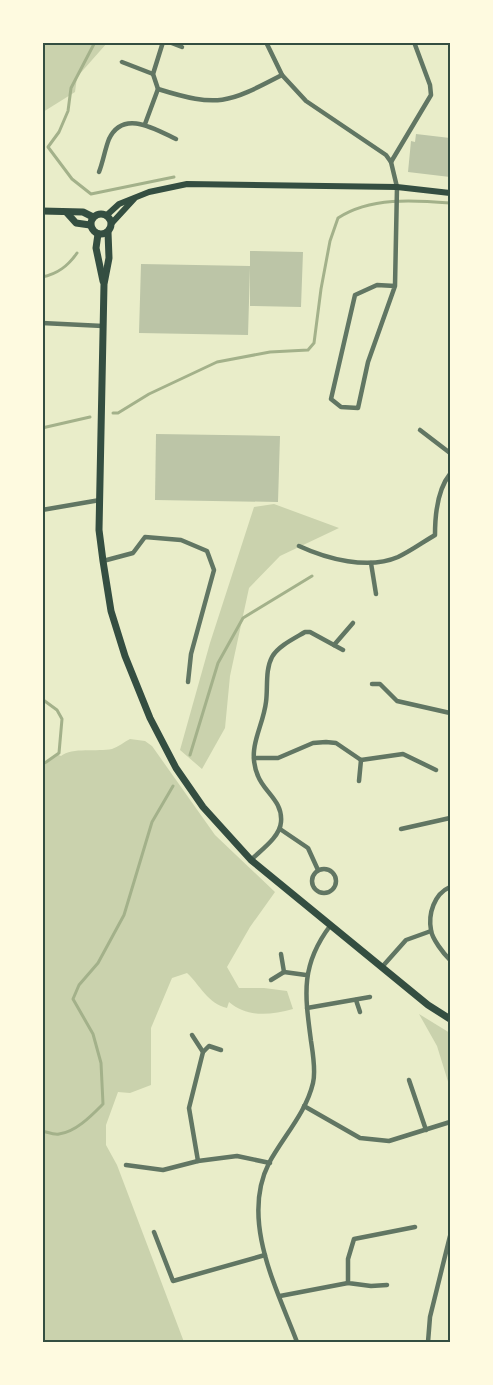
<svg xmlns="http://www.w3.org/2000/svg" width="493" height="1385" viewBox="0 0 493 1385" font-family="'Playfair Display',serif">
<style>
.green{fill:#cad2ad}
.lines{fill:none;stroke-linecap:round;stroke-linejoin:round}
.stream{stroke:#a3b18a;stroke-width:3}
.building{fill:#bcc5a7}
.minor{stroke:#617663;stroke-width:4.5}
.secondary{stroke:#344e41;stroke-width:6}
.primary{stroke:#344e41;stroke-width:7}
.neatline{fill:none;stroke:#344e41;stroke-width:2}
</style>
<rect width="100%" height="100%" fill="#e9edc9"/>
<!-- green -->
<g class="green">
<path d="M43 42 107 43 77 77 75 92 43 112Z"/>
<path d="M274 504 339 528 280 556 249 588 230 676 225 728 202 769 180 750 210 643 254 507Z"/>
<path d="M130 739 145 741 152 746 215 835 275 892 250 927 227 967 239 988H264L287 991 293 1009C270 1015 248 1018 229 1002L227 1008C208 1004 200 985 187 973L172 978 151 1028V1085L130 1093 118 1092 106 1125V1145L117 1165 184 1342H43V767L56 754 61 756C72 747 98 752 112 749 118 747 124 742 130 739Z"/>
<path d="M419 1014 450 1033V1088L437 1046Z"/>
</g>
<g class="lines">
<!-- stream -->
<g class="stream">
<path d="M95 42 71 88 68 111 59 132 48 147 72 179 91 194 174 177"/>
<path d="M42 277C58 274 68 266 77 253"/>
<path d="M113 413H118L149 394 217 362 270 352 308 350 314 343 321 289 330 241 338 218C370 197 414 200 450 203"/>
<path d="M42 428 90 417"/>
<path d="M42 699 57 710 62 719 59 753 42 765"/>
<path d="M190 755 218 663 243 618 312 576"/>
<path d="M42 1131C47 1132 54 1135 59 1134 76 1132 92 1115 103 1104L101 1063 93 1034 73 999 79 985 98 963 124 915 152 822 173 786"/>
</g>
</g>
<!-- building -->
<g class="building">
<path d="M416 134 450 138V177L408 172 411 141 415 142Z"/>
<path d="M250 251 303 252 301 307 250 306V268L248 335 139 333 141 264 250 266Z"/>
<path d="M156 434 280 436 278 502 155 500Z"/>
</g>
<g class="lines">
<!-- minor -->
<g class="minor">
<path d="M169 42 182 47"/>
<path d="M266 42 282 75 306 101 386 155 391 162 397 187 395 286 368 362 358 408 341 407 331 399 355 295 377 285 395 286"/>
<path d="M122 62 153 74"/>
<path d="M158 89C219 108 228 103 282 75"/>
<path d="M145 124 158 89 153 74 163 42"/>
<path d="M391 162 431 95 430 85 414 42"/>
<path d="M99 172C103 162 105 149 109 139 123 109 155 129 176 139"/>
<path d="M42 323 103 326"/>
<path d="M420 430 450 453"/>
<path d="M42 510 100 500"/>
<path d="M299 546C327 559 368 570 398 557 411 551 423 542 435 535 435 515 437 490 450 474"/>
<path d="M103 561 133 553 145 537 181 540 207 551 214 570 191 654 188 682"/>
<path d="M371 563 376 594"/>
<path d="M334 645 353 623"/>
<path d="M372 684H380L397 701 450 713"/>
<path d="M254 758H278L313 743 326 742 336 743 361 760 403 754 436 770"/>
<path d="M359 781 361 760"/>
<path d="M280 829 308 848 318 870"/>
<path d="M401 829 450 818"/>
<path d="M251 860C261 850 280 837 281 822 283 801 264 792 258 776 246 748 263 728 266 702 268 688 265 670 272 657 278 646 295 638 305 632H310L343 650"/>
<circle cx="324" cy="881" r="12"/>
<path d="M450 887C434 894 428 914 431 930 432 939 444 954 450 960"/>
<path d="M281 954 284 972 306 975"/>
<path d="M382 967 406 940 431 931"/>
<path d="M271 980 284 972"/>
<path d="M356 1000 360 1012"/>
<path d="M307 1008 370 997"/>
<path d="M192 1035 203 1052 189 1108 198 1161"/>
<path d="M203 1052 209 1046 221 1050"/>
<path d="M409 1080 426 1130"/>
<path d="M304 1106 360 1138 389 1141 450 1122"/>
<path d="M126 1165 163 1170 198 1161 237 1156 270 1163"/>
<path d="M154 1232 173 1281 265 1255"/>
<path d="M387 1285 371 1286 348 1283V1259L354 1239 415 1227"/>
<path d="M280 1296 348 1283"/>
<path d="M297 1342C277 1289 240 1220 269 1163 283 1137 306 1113 313 1083 316 1071 313 1054 311 1041 305 995 300 966 330 926"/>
<path d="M428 1342 430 1317 450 1236"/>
</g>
<!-- secondary -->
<g class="secondary">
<path d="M107 215 119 204 149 192 187 184 397 187 450 193"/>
<path d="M111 224 134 199"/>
</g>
<!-- primary -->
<g class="primary">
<path d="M42 211 83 212 93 217"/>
<path d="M67 213 76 223 90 225"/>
<circle cx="101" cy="224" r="10"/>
<path d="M108 232 109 258 104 284 99 530 103 561 111 611 125 656 150 718 176 768 203 807 251 860 428 1005 450 1019"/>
<path d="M98 234 96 248 103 281"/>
</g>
</g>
<!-- border -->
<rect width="493" height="1385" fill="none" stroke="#fefae0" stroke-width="88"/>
<rect x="44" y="44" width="405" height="1297" class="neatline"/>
</svg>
